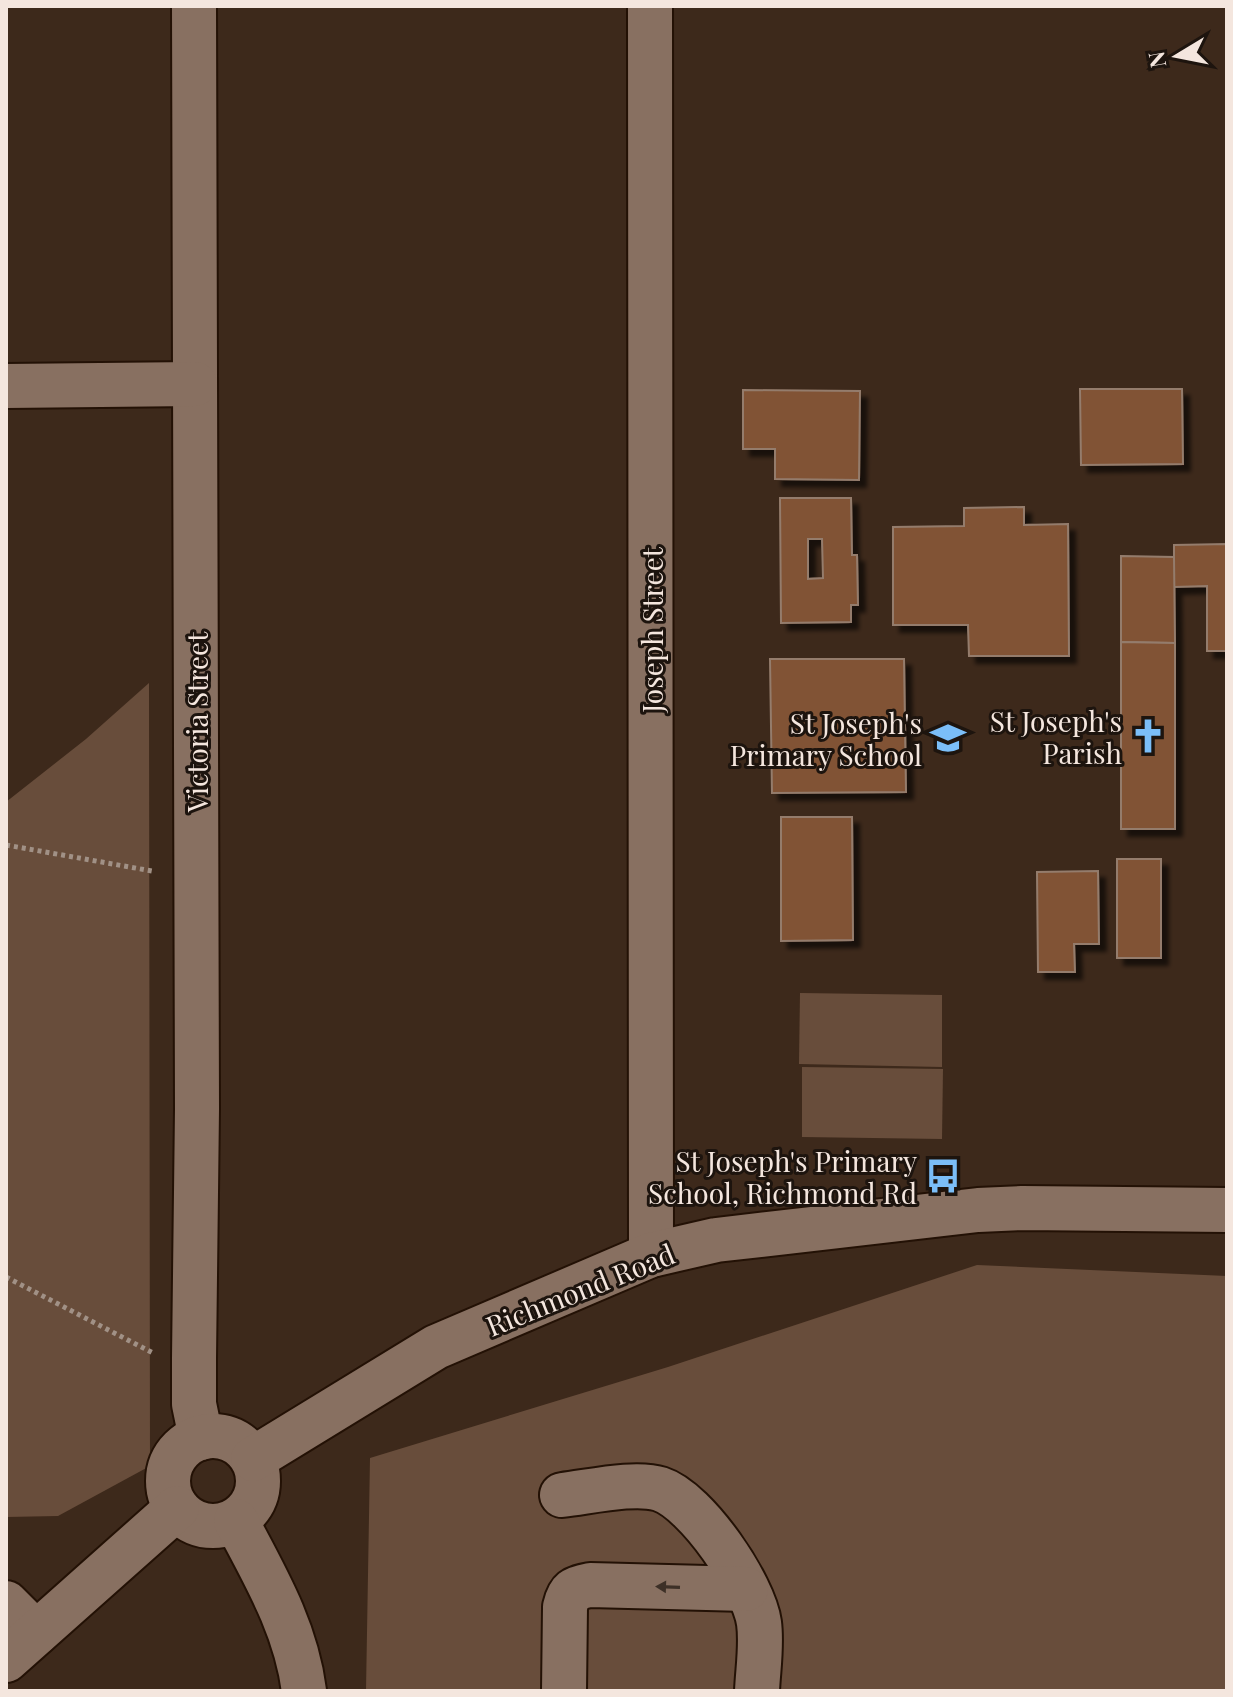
<svg xmlns="http://www.w3.org/2000/svg" width="1233" height="1697" viewBox="0 0 1233 1697" font-family="'Playfair Display',serif">
<style>
.green{fill:#684d3b}
.building{fill:#815335;stroke:#947c6c;stroke-width:2;fill-rule:evenodd;filter:url(#shadow)}
.lines{fill:none;stroke-linecap:round;stroke-linejoin:round}
.minor-casing{stroke:#231105;stroke-width:48}
.path{stroke:#a19186;stroke-width:5;stroke-dasharray:4 4;stroke-linecap:butt}
.minor{stroke:#887061;stroke-width:44}
.oneway{fill:#3d3027}
.labels{text-anchor:middle;dominant-baseline:central;stroke-width:6;stroke-linejoin:round;paint-order:stroke}
.street-label{font-size:28px;fill:#f4e6de;stroke:#1d140e}
.poi-label{font-size:28px;fill:#f4e6de;stroke:#1d140e;text-anchor:end}
</style>
<defs>
<filter id="shadow"><feDropShadow dx="7" dy="7" stdDeviation="2" flood-color="#0009"/></filter>
</defs>
<rect width="100%" height="100%" fill="#3d291b"/>
<!-- green -->
<g class="green">
<path d="M149 683 150 1466 58 1516 6 1517V802L86 739Z"/>
<path d="M800 993 942 995V1067L799 1064Z"/>
<path d="M802 1067 943 1069 942 1139 802 1137Z"/>
<path d="M977 1265 1227 1276V1691H366L370 1458 668 1367Z"/>
</g>
<!-- building -->
<g class="building">
<path d="M1080 389H1182L1183 464 1081 465Z"/>
<path d="M743 390 860 391 859 480 775 479V449H743Z"/>
<path d="M780 498H851L852 555H857L858 605H851V622L781 623ZM808 539H822L823 578 808 579Z"/>
<path d="M1024 507V525L1068 524 1069 656H969L968 625H893V527L964 526V508Z"/>
<path d="M1227 544V651H1207V586L1174 587V545Z"/>
<path d="M1121 556 1174 557 1175 643 1121 642Z"/>
<path d="M1121 642 1175 643V829H1121Z"/>
<path d="M770 659H904L906 792 772 793Z"/>
<path d="M781 817H852L853 940 781 941Z"/>
<rect x="1117" y="859" width="44" height="99"/>
<path d="M1098 871 1099 944H1074L1075 972H1038L1037 872Z"/>
</g>
<g class="lines">
<!-- minor casing -->
<g class="minor-casing">
<g id="minor">
<path d="M194 6 197 1109 194 1359V1404L201 1438"/>
<path d="M650 6 651 1255"/>
<path d="M6 386 195 384"/>
<circle cx="213" cy="1481" r="45"/>
<path d="M253 1459 436 1347 651 1255 716 1240 978 1210 1022 1208 1227 1210"/>
<path d="M562 1495C589 1492 635 1481 660 1489 697 1501 754 1586 759 1623 762 1645 758 1669 757 1691"/>
<path d="M236 1521C265 1576 296 1628 304 1691"/>
<path d="M6 1603 36 1633"/>
<path d="M6 1660 177 1508"/>
<path d="M564 1691 565 1607C569 1590 574 1588 590 1585L746 1589"/>
</g>
</g>
<!-- path -->
<g class="path">
<path d="M6 845 152 871"/>
<path d="M6 1277 153 1353"/>
</g>
<!-- minor -->
<use href="#minor" class="minor"/>
</g>
<!-- one-way arrows -->
<defs><path id="oneway-solid" d="M-6-.8H1V-3.2L6.5 0L1 3.2V.8H-6Z" transform="scale(2)"/></defs>
<use class="oneway" href="#oneway-solid" transform="translate(668 1587) rotate(-178)"/>
<!-- icons -->
<defs>
<g id="church-bare" transform="scale(2.76)"><path d="M-1.2-6h2.4v3.5h3.3v2.4h-3.3V6h-2.4V-.1h-3.3v-2.4h3.3Z" fill="#7bbef8" stroke="#1d140e" stroke-width="2.5" paint-order="stroke"/></g>
<g id="school-bare" transform="scale(2.76)"><path d="M0-5L7-2L0 1L-7-2ZM-4 1L0 2.5L4 1V4Q0 6-4 4Z" fill="#7bbef8" stroke="#1d140e" stroke-width="2.5" paint-order="stroke"/></g>
<g id="bus-bare" transform="scale(2.76)"><path d="M-5-6H5V4H4V6H2V4H-2V6H-4V4H-5ZM-3.5-4V0h7V-4ZM-3.5 1.2v1.5H-2V1.2ZM2 1.2v1.5H3.5V1.2Z" fill="#7bbef8" stroke="#1d140e" stroke-width="2.5" paint-order="stroke"/></g>
</defs>
<g fill-rule="evenodd">
<use href="#church-bare" x="1148" y="736"/>
<use href="#school-bare" x="948" y="738"/>
<use href="#bus-bare" x="943" y="1176"/>
</g>
<g class="labels">
<!-- street labels -->
<g class="street-label">
<text transform="translate(651 630) rotate(-90)">Joseph Street</text>
<text transform="translate(196 722) rotate(-90)">Victoria Street</text>
<text transform="translate(580 1289) rotate(-22)">Richmond Road</text>
</g>
<!-- poi labels -->
<g class="poi-label">
<text x="1122" y="720">St Joseph's<tspan x="1122" dy="32">Parish</tspan></text>
<text x="922" y="722">St Joseph's<tspan x="922" dy="32">Primary School</tspan></text>
<text x="917" y="1160">St Joseph's Primary<tspan x="917" dy="32">School, Richmond Rd</tspan></text>
</g>
</g>
<!-- border -->
<rect width="1233" height="1697" fill="none" stroke="#f4e6de" stroke-width="16"/>
<!-- north arrow -->
<g transform="translate(1177 56) rotate(260)" stroke="#1d140e" stroke-width="6" paint-order="stroke">
<path d="M0-6L14 30L0 20L-14 30Z" fill="#f4e6de"/>
<text y="-12" font-size="22" font-weight="bold" text-anchor="middle" fill="#f4e6de">N</text>
</g>
</svg>
